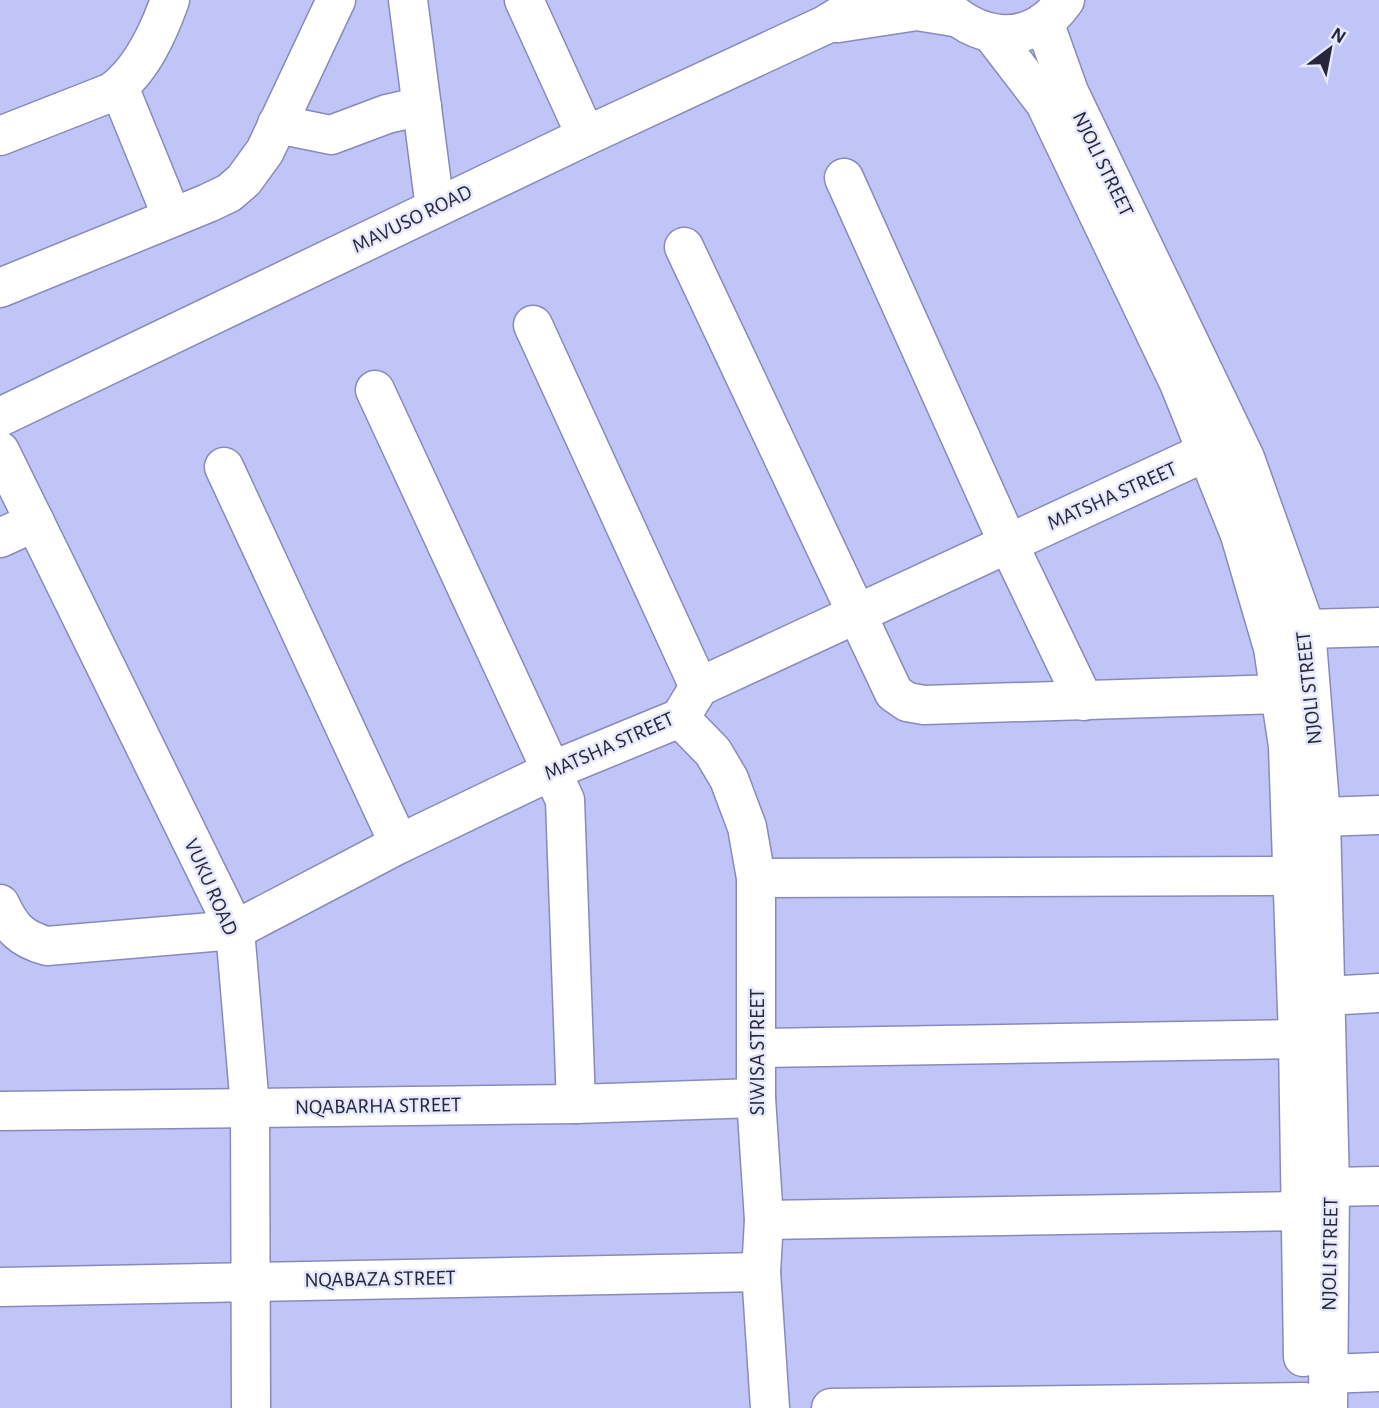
<svg xmlns="http://www.w3.org/2000/svg" width="1379" height="1408" viewBox="0 0 1379 1408" font-family="'Alegreya Sans',sans-serif">
<style>
.lines{fill:none;stroke-linecap:round;stroke-linejoin:round}
.minor-casing{stroke:#888bba;stroke-width:41}
.minor{stroke:#fff;stroke-width:38}
.labels{text-anchor:middle;dominant-baseline:central;stroke-width:5;stroke-linejoin:round;paint-order:stroke}
.street-label{font-size:21px;fill:#26273b;stroke:#e6e8fd}
</style>
<rect width="100%" height="100%" fill="#c0c4f7"/>
<g class="lines">
<!-- minor casing -->
<g class="minor-casing">
<g id="minor">
<path d="M408 0 435 208"/>
<path d="M524 0 586 136"/>
<path d="M939 0C974 41 1031 50 1065 0"/>
<path d="M1044 22 1069 92 1245 458 1306 629 1321 817 1330 1187 1328 1408"/>
<path d="M838 23 917 11 954 17"/>
<path d="M992 34 1045 103 1179 383 1240 535 1273 648 1288 746 1298 1039 1303 1357"/>
<path d="M119 87 172 217"/>
<path d="M277 124 331 135 387 114 422 106"/>
<path d="M0 136 112 92C141 71 158 34 170 0"/>
<path d="M844 178 1008 543 1084 701"/>
<path d="M684 247 894 693 907 702 924 705 1280 694"/>
<path d="M0 288 208 203 229 193 244 180 265 151 336 0"/>
<path d="M533 325 699 687"/>
<path d="M375 390 565 800 576 1104"/>
<path d="M0 417 586 136 825 25 866 0"/>
<path d="M0 451 235 930 250 1107 251 1408"/>
<path d="M224 467 399 844"/>
<path d="M0 538 35 522"/>
<path d="M1306 629 1379 627"/>
<path d="M680 718 713 752 729 779 747 827 756 878V1098L764 1220 761 1272 770 1408"/>
<path d="M1321 817 1379 815"/>
<path d="M756 878 1293 876"/>
<path d="M0 904C11 928 21 939 47 946L235 930 399 844 551 771 680 718 699 687 1208 451"/>
<path d="M1326 996 1379 993"/>
<path d="M757 1048 1298 1039"/>
<path d="M0 1111 576 1104 756 1098"/>
<path d="M1330 1187 1379 1186"/>
<path d="M764 1220 1301 1211"/>
<path d="M0 1287 761 1272"/>
<path d="M1328 1374 1379 1372"/>
<path d="M831 1408 1304 1402"/>
</g>
</g>
<!-- minor -->
<use href="#minor" class="minor"/>
</g>
<g class="labels">
<!-- street labels -->
<g class="street-label">
<text transform="translate(1103 164) rotate(64)">NJOLI STREET</text>
<text transform="translate(412 219) rotate(-26)">MAVUSO ROAD</text>
<text transform="translate(1112 496) rotate(-24)">MATSHA STREET</text>
<text transform="translate(1309 688) rotate(-96)">NJOLI STREET</text>
<text transform="translate(609 746) rotate(-24)">MATSHA STREET</text>
<text transform="translate(211 887) rotate(66)">VUKU ROAD</text>
<text transform="translate(757 1052) rotate(-90)">SIWISA STREET</text>
<text transform="translate(378 1106) rotate(-1)">NQABARHA STREET</text>
<text transform="translate(1330 1254) rotate(-89)">NJOLI STREET</text>
<text transform="translate(380 1279) rotate(-1)">NQABAZA STREET</text>
</g>
</g>
<!-- north arrow -->
<g transform="translate(1330 49) rotate(32)" stroke="#e6e8fd" stroke-width="5" paint-order="stroke">
<path d="M0-5L12 26L0 18L-12 26Z" fill="#26273b"/>
<text y="-10" font-size="19" font-weight="bold" text-anchor="middle" fill="#26273b">N</text>
</g>
</svg>
